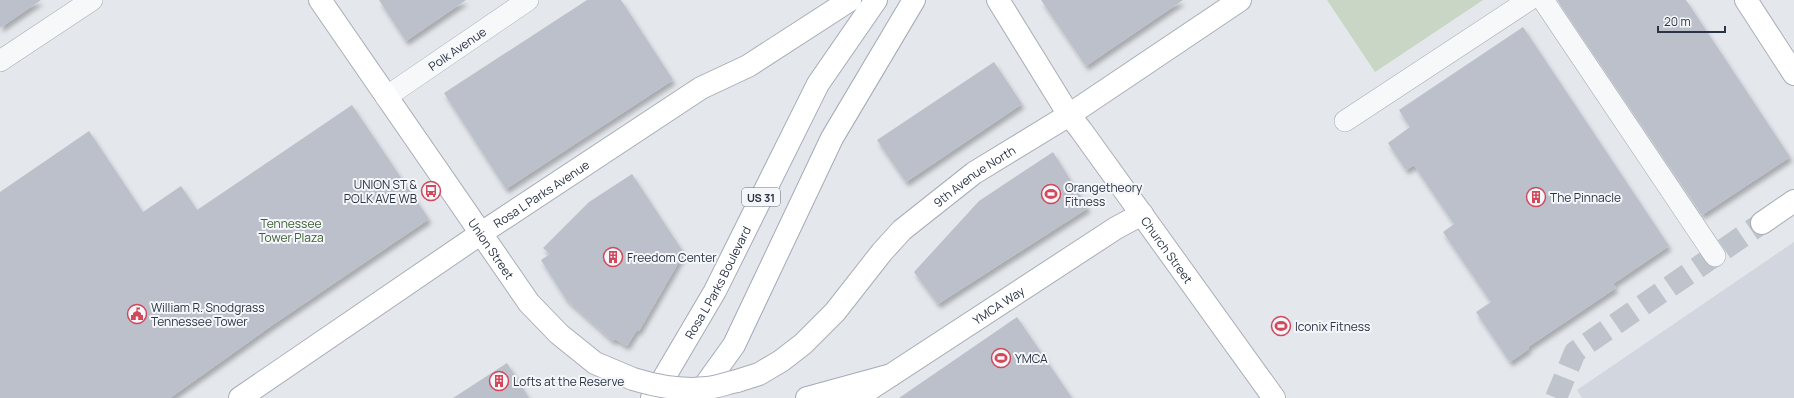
<svg xmlns="http://www.w3.org/2000/svg" width="1794" height="398" viewBox="0 0 1794 398" font-family="Manrope,sans-serif">
<style>
.built{fill:#d2d6de}
.green{fill:#c9d6c5}
.building{fill:#bbc0ca;filter:url(#shadow)}
.lines{fill:none;stroke-linecap:round;stroke-linejoin:round}
.secondary-tunnel{stroke:#bfc3cb;stroke-width:22;stroke-dasharray:22 11;stroke-linecap:butt}
.street-casing{stroke:#a9aeb7;stroke-width:22}
.secondary-casing{stroke:#a9aeb7;stroke-width:24}
.primary-casing{stroke:#a3abb8;stroke-width:24}
.street{stroke:#f7f8fa;stroke-width:21}
.secondary{stroke:#fff;stroke-width:22}
.primary{stroke:#fff;stroke-width:22}
.secondary-bridge-casing{stroke:#a9aeb7;stroke-width:24;stroke-linecap:butt}
.secondary-bridge{stroke:#fff;stroke-width:22}
.labels{text-anchor:middle;dominant-baseline:central;stroke-width:4;stroke-linejoin:round;paint-order:stroke}
.shield{fill:#f4f6f9;stroke:#676e7b;stroke-width:1}
.shield-label{font-size:11px;font-weight:bold;fill:#2b3445}
.street-label{font-size:12px;fill:#2b3445;stroke:#f4f6f9}
.poi-label{font-size:12px;fill:#2b3445;stroke:#f4f6f9;text-anchor:start}
.park-label{font-size:12px;fill:#3f6138;stroke:#f4f6f9}
</style>
<defs>
<filter id="shadow"><feDropShadow dx="2.5" dy="4.5" stdDeviation="2" flood-color="#0004"/></filter>
</defs>
<rect width="100%" height="100%" fill="#e4e7ec"/>
<!-- built -->
<path class="built" d="M1794 242V398H1582L1577 390Z"/>
<!-- green -->
<path class="green" d="M1327 0H1483L1375 72Z"/>
<!-- building -->
<g class="building">
<path d="M0 0H41L0 28Z"/>
<path d="M379 0H466L406 41Z"/>
<path d="M587 0H621L673 80 506 189 444 93Z"/>
<path d="M1041 0H1183L1086 66Z"/>
<path d="M1557 0H1686L1790 157 1702 215Z"/>
<path d="M1523 27 1669 246 1613 284 1616 288 1528 347 1529 349 1510 362 1476 312 1491 302 1443 232 1454 224 1414 165 1406 170 1388 143 1410 127 1399 110Z"/>
<path d="M994 62 1022 104 906 182 877 140Z"/>
<path d="M352 105 429 219 271 326 170 398H0V192L89 131 143 212 181 186 197 210Z"/>
<path d="M1053 152 1088 208 938 304 914 272 979 201Z"/>
<path d="M632 174 684 253 639 331 637 330 627 346 615 339 613 341 566 299 541 260 550 254 543 248 589 202Z"/>
<path d="M1017 317 1072 398H899Z"/>
<path d="M507 363 529 398H453Z"/>
</g>
<g class="lines">
<!-- secondary-tunnel -->
<path class="secondary-tunnel" d="M1556 398 1575 352 1762 223"/>
<!-- street casing -->
<g class="street-casing">
<g id="street">
<path d="M1543 0 1715 256"/>
<path d="M0 61 92 0"/>
<path id="s1" d="M386 97 528 0"/>
<path d="M1345 121 1529 0"/>
</g>
</g>
<!-- secondary casing -->
<g class="secondary-casing">
<g id="secondary">
<path id="s2" d="M320 0 529 303 559 334 595 363 633 379"/>
<path id="s3" d="M998 0 1069 115 1081 130 1274 398"/>
<path d="M1746 0 1794 74"/>
<path d="M1762 223 1794 201"/>
<path id="s4" d="M737 381 759 374 781 361 803 344 835 312 882 252 902 230 974 173 1069 115 1240 0"/>
<path id="s5" d="M240 398 480 234 701 88 748 66 850 0"/>
<path id="s6" d="M856 398 1116 228 1142 214"/>
</g>
</g>
<!-- primary casing -->
<g class="primary-casing">
<g id="primary">
<path id="s7" d="M652 398 715 291 818 84 876 0"/>
<path d="M696 398 734 345 832 138 914 0"/>
<path d="M807 398 891 375"/>
</g>
</g>
<!-- street -->
<use href="#street" class="street"/>
<!-- secondary -->
<use href="#secondary" class="secondary"/>
<!-- primary -->
<use href="#primary" class="primary"/>
<!-- secondary-bridge casing -->
<g class="secondary-bridge-casing">
<path id="secondary-bridge" d="M633 379C656 386 682 391 707 388 717 387 727 383 737 381"/>
</g>
<!-- secondary-bridge -->
<use href="#secondary-bridge" class="secondary-bridge"/>
</g>
<!-- icons -->
<defs>
<g id="bus-ring" transform="scale(1)"><circle r="9.5" fill="#f4f6f9" stroke="#d1495b" stroke-width="1.5"/><path d="M-5-6H5V4H4V6H2V4H-2V6H-4V4H-5ZM-3.5-4V0h7V-4ZM-3.5 1.2v1.5H-2V1.2ZM2 1.2v1.5H3.5V1.2Z" fill="#d1495b"/></g>
<g id="stadium-ring" transform="scale(1)"><circle r="9.5" fill="#f4f6f9" stroke="#d1495b" stroke-width="1.5"/><path d="M0-5a6.5 5 0 1 0 0 10a6.5 5 0 1 0 0-10ZM-3.5-1.8h7v3.6h-7Z" fill="#d1495b"/></g>
<g id="building-ring" transform="scale(1)"><circle r="9.5" fill="#f4f6f9" stroke="#d1495b" stroke-width="1.5"/><path d="M-4-6H4V6H1V3H-1V6H-4ZM-2.5-4.3h1.7v1.8h-1.7ZM.8-4.3h1.7v1.8H.8ZM-2.5-1h1.7V.8h-1.7ZM.8-1h1.7V.8H.8Z" fill="#d1495b"/></g>
<g id="civic-ring" transform="scale(1)"><circle r="9.5" fill="#f4f6f9" stroke="#d1495b" stroke-width="1.5"/><path d="M-.6-6.5H3V-4.5H.6V-3L4-1V1h2V6H-6V1h2V-1L-.6-3ZM-1.2 2.5V6h2.4V2.5Z" fill="#d1495b"/></g>
</defs>
<g fill-rule="evenodd">
<use href="#bus-ring" x="431" y="191"/>
<use href="#stadium-ring" x="1051" y="194"/>
<use href="#building-ring" x="1536" y="197"/>
<use href="#building-ring" x="613" y="257"/>
<use href="#civic-ring" x="137" y="314"/>
<use href="#stadium-ring" x="1281" y="326"/>
<use href="#stadium-ring" x="1001" y="358"/>
<use href="#building-ring" x="499" y="381"/>
</g>
<g class="labels">
<!-- shield labels -->
<rect class="shield" x="742" y="188" width="38" height="18" rx="3"/>
<g class="shield-label">
<text x="761" y="197">US 31</text>
</g>
<!-- street labels -->
<g class="street-label">
<text stroke="none"><textPath href="#s1" startOffset="86">Polk Avenue</textPath></text>
<text stroke="none"><textPath href="#s4" startOffset="318">9th Avenue North</textPath></text>
<text stroke="none"><textPath href="#s5" startOffset="364">Rosa L Parks Avenue</textPath></text>
<text stroke="none"><textPath href="#s2" startOffset="302">Union Street</textPath></text>
<text stroke="none"><textPath href="#s3" startOffset="302">Church Street</textPath></text>
<text stroke="none"><textPath href="#s7" startOffset="133">Rosa L Parks Boulevard</textPath></text>
<text stroke="none"><textPath href="#s6" startOffset="170">YMCA Way</textPath></text>
</g>
<!-- poi labels -->
<g class="poi-label">
<text x="417" y="184" text-anchor="end">UNION ST &amp;<tspan x="417" dy="14">POLK AVE WB</tspan></text>
<text x="1065" y="187">Orangetheory<tspan x="1065" dy="14">Fitness</tspan></text>
<text x="1550" y="197">The Pinnacle</text>
<text x="627" y="257">Freedom Center</text>
<text x="151" y="307">William R. Snodgrass<tspan x="151" dy="14">Tennessee Tower</tspan></text>
<text x="1295" y="326">Iconix Fitness</text>
<text x="1015" y="358">YMCA</text>
<text x="513" y="381">Lofts at the Reserve</text>
</g>
<!-- park labels -->
<g class="park-label">
<text x="291" y="223">Tennessee<tspan x="291" dy="14">Tower Plaza</tspan></text>
</g>
</g>
<!-- scale -->
<path d="M1658 26v6h67v-6" fill="none" stroke="#2b3445" stroke-width="2"/>
<text x="1664" y="26" font-size="12" fill="#2b3445" stroke="#f4f6f9" stroke-width="3" paint-order="stroke">20 m</text>
</svg>
